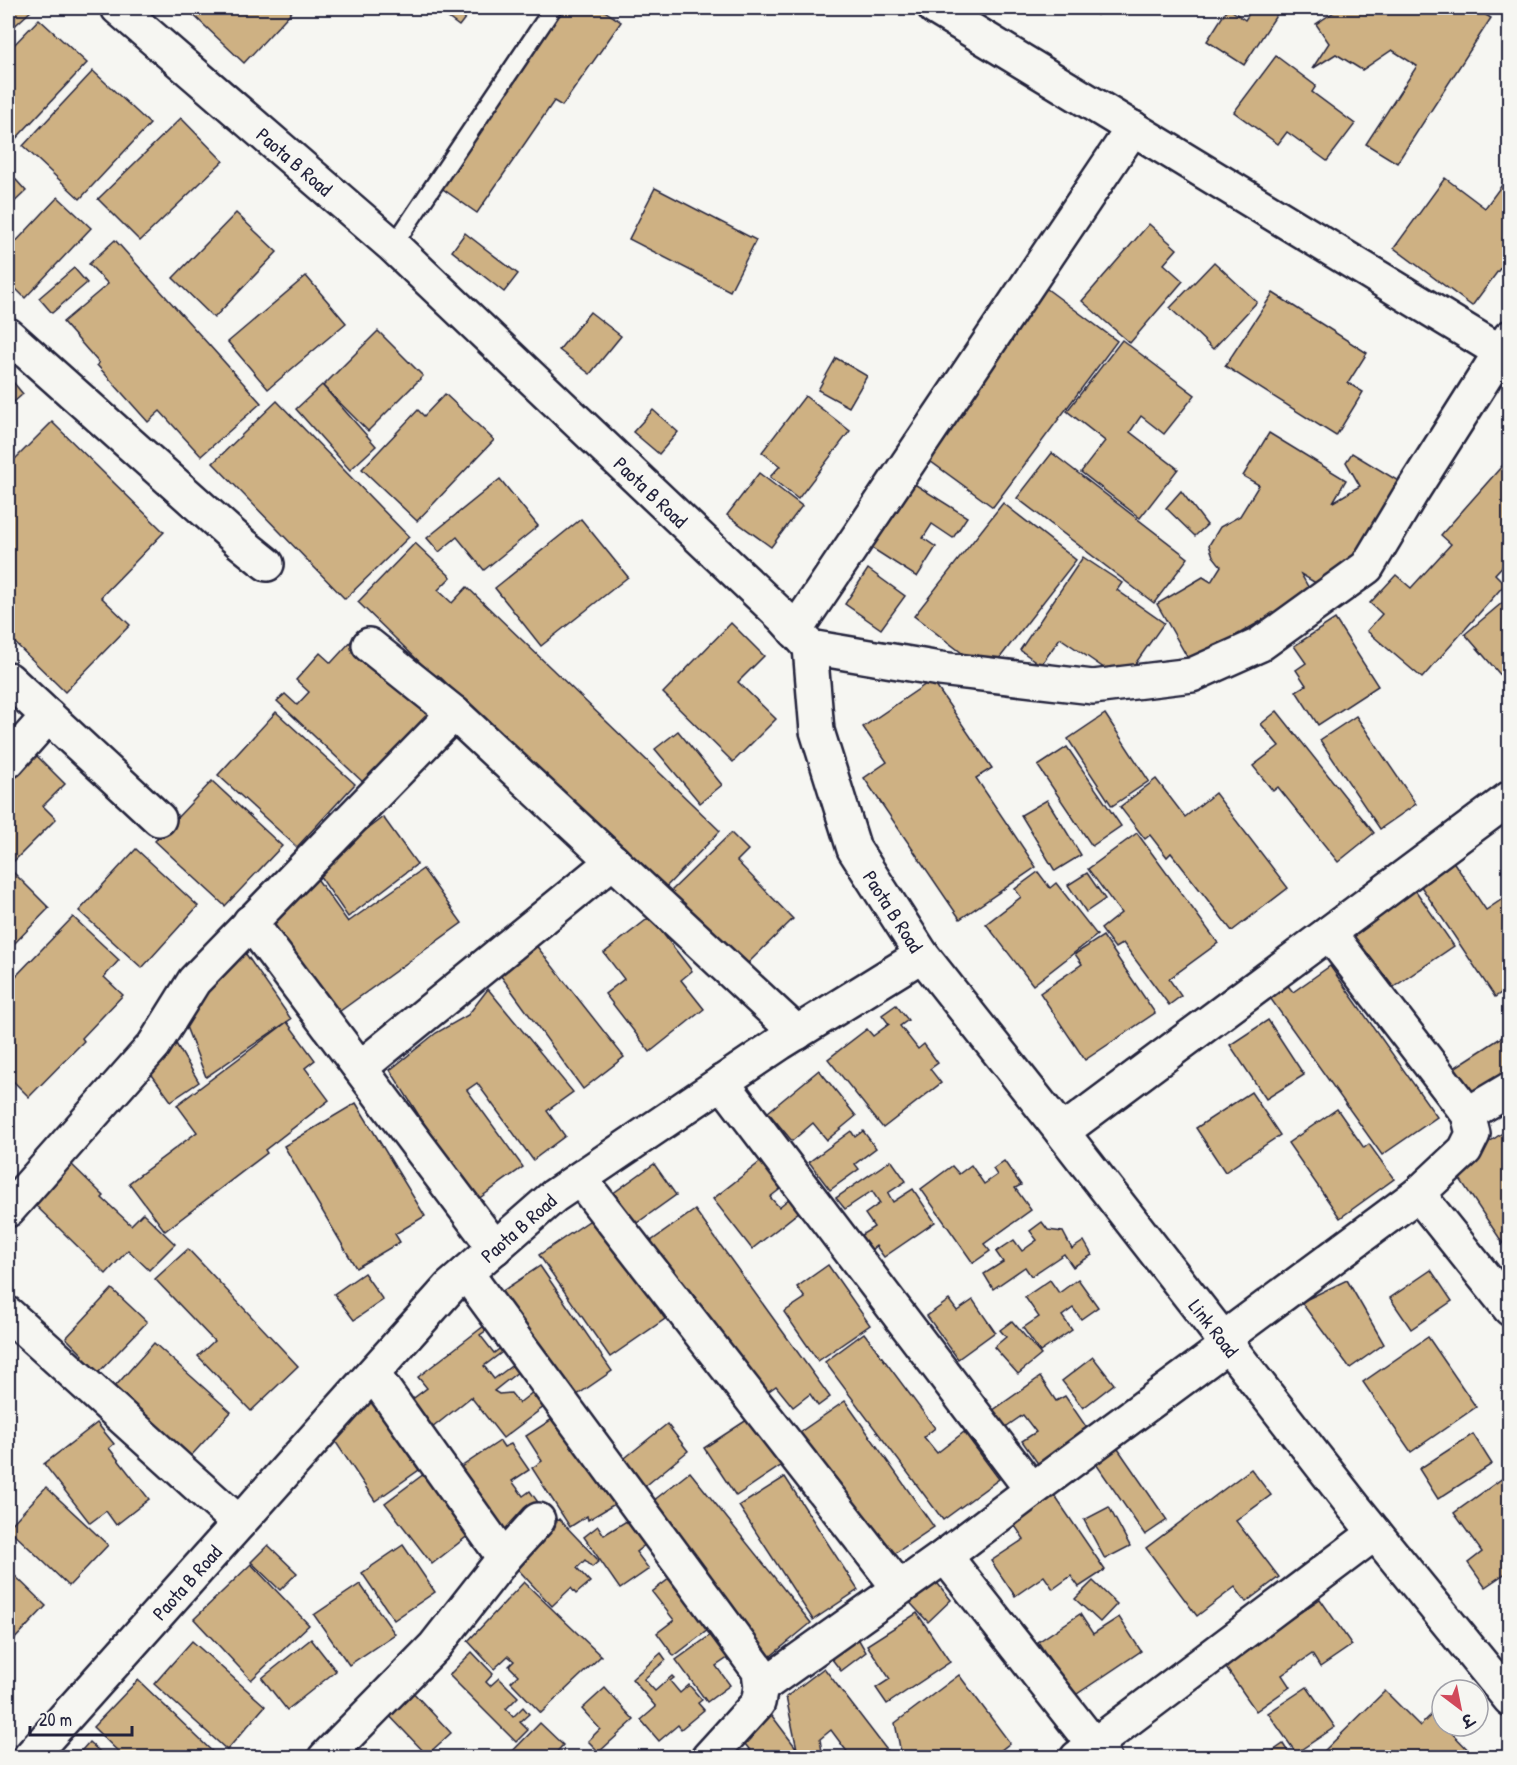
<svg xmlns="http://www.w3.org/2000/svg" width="1517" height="1765" viewBox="0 0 1517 1765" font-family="'Patrick Hand','Playpen Sans Deva',sans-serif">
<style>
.building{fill:#ceb183;stroke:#22223b;stroke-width:1.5}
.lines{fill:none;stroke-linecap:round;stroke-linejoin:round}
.lane-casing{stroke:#22223b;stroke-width:21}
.street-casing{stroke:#22223b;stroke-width:38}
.secondary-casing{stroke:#22223b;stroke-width:38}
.lane{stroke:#f6f6f2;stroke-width:16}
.street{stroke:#f6f6f2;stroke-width:33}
.secondary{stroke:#f6f6f2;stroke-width:33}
.labels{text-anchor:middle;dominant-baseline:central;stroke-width:4.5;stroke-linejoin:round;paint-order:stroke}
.street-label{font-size:20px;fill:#22223b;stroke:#f6f6f2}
</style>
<rect width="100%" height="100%" fill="#f6f6f2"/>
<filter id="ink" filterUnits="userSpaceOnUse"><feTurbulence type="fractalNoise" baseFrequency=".0167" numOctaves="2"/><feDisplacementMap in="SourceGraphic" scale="12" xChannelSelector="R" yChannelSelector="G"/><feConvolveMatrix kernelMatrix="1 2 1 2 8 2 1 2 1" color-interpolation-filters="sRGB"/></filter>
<g filter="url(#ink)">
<!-- building -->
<g class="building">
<path d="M8 8H29L31 11 8 32Z"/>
<path d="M186 8H295L244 63Z"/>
<path d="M435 8H473L459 26Z"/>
<path d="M563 8H600L621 22 562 106 554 101 477 213 440 187Z"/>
<path d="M1088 8H1104L1097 15Z"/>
<path d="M1228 8 1245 20 1253 8H1281L1244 65 1207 41Z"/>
<path d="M1340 8H1474L1491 18 1397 163 1366 144 1417 66 1392 50 1362 70 1336 54 1312 69 1329 43 1316 24Z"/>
<path d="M39 19 87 63 8 147V51Z"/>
<path d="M1276 56 1316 86 1312 92 1355 124 1327 161 1287 132 1278 144 1234 112Z"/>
<path d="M93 71 150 124 80 199 23 146Z"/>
<path d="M181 118 223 161 140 241 98 199Z"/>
<path d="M8 171 26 191 8 208Z"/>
<path d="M1510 174V255L1472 306 1394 248 1445 178 1485 208Z"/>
<path d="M655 188 756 240 730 291 629 239Z"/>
<path d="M58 197 91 228 25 298 8 281V250Z"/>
<path d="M236 213 277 252 214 318 173 278Z"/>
<path d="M1149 224 1177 249 1164 264 1183 281 1130 343 1082 301Z"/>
<path d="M465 233 518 274 504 292 452 251Z"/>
<path d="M115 240 261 403 201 456 160 411 148 422 97 365 99 363 63 322 108 284 89 264Z"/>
<path d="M1214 262 1257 302 1213 349 1170 308Z"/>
<path d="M74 268 87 283 52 313 39 298Z"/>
<path d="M306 276 346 323 268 389 228 342Z"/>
<path d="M1043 286 1117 341 993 507 919 453Z"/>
<path d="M1273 293 1367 353 1348 383 1363 392 1336 436 1225 366Z"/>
<path d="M590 312 621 336 590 374 559 350Z"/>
<path d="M378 331 423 376 368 431 323 386Z"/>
<path d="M1122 340 1195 395 1164 434 1141 416 1130 432 1178 469 1140 518 1081 472 1105 441 1067 411Z"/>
<path d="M836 358 867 376 849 407 818 390Z"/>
<path d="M8 376 23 394 8 407Z"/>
<path d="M322 385 376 446 350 470 296 409Z"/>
<path d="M445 394 494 440 417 521 362 469 418 410 424 416Z"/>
<path d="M805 396 850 431 798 499 770 477 780 466 762 452Z"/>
<path d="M277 401 409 537 345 599 213 463Z"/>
<path d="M653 410 678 432 659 454 633 432Z"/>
<path d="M52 422 164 532 101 597 130 625 65 692 8 636V466Z"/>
<path d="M1269 433 1346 480 1333 502 1360 486 1346 462 1352 453 1405 485 1357 562 1319 585 1301 574 1311 592 1190 662 1157 604 1203 577 1211 582 1221 566 1213 556 1209 545 1220 527 1240 516 1259 485 1243 476Z"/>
<path d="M1052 453 1188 558 1154 603 1017 498Z"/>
<path d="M1510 457V558L1495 574 1505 584 1422 678 1367 631 1382 614 1370 603 1396 575 1411 588 1451 544 1441 535Z"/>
<path d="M759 473 802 506 771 547 727 515Z"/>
<path d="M500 479 538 526 484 570 457 537 439 552 427 538Z"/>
<path d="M908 480 967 517 953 538 932 524 923 538 936 547 917 577 867 545Z"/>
<path d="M1181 491 1207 525 1195 536 1166 508Z"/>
<path d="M1003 503 1076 560 988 673 914 616Z"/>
<path d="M581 519 628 577 541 646 495 588Z"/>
<path d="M415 543 451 577 438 590 452 603 467 587 720 831 662 891 438 675 435 677 358 602Z"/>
<path d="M1083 557 1122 583 1117 590 1164 623 1123 681 1060 638 1041 665 1020 650Z"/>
<path d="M868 569 905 596 881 629 845 604Z"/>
<path d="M1503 602 1510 610V686L1465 634Z"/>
<path d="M1335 619 1378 686 1318 725 1296 691 1306 685 1296 670 1306 663 1294 646Z"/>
<path d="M731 623 764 656 738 682 776 719 733 762 663 693Z"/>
<path d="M353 639 432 712 365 784 277 701 285 694 297 705 309 692 296 680 320 653 331 663Z"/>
<path d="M932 680 992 768 976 778 1036 867 960 919 864 778 887 762 863 727Z"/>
<path d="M1277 711 1374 833 1338 862 1278 787 1273 791 1253 766 1279 746 1261 724Z"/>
<path d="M276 712 355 784 297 847 218 775Z"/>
<path d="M1105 714 1149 781 1112 806 1068 739Z"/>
<path d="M1356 716 1416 804 1380 829 1320 740Z"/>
<path d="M678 731 722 785 700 803 655 749Z"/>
<path d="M1067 747 1121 826 1092 846 1038 766Z"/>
<path d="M30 749 65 784 43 806 56 819 8 867 49 908 12 946 8 942V771Z"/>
<path d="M1156 779 1185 817 1215 793 1288 888 1232 931 1171 853 1167 857 1150 835 1145 839 1120 807Z"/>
<path d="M212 781 282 846 225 906 155 841Z"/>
<path d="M1047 800 1081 855 1055 871 1021 815Z"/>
<path d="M383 817 417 864 348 917 315 869Z"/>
<path d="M731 833 748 850 737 861 793 919 744 967 670 892Z"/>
<path d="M1137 833 1218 943 1169 979 1181 996 1169 1005 1123 943 1115 948 1101 929 1121 913 1088 869Z"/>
<path d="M136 849 198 906 142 968 79 911Z"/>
<path d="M1448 854 1486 910 1510 894V987L1495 997 1414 876Z"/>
<path d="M423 869 462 923 336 1014 268 922 313 873 348 922Z"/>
<path d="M1038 872 1050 888 1056 883 1097 935 1033 985 986 924 1021 897 1015 889Z"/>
<path d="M1087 873 1105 899 1086 912 1068 885Z"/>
<path d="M1409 881 1454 946 1379 997 1335 932Z"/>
<path d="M73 917 119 960 104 977 123 995 82 1038 84 1041 29 1097 8 1076V980L11 976 13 979Z"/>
<path d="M650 917 692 971 681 980 704 1009 650 1052 605 994 624 979 604 953Z"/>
<path d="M1103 936 1155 1013 1085 1060 1040 993 1082 964 1075 954Z"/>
<path d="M239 944 291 1019 206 1077 183 1019Z"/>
<path d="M535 944 624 1057 583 1089 498 972Z"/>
<path d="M1330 966 1437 1117 1382 1155 1268 995 1286 983 1293 992Z"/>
<path d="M488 989 573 1092 547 1111 565 1136 533 1160 477 1083 467 1090 523 1167 474 1202 390 1070 436 1033 468 1015Z"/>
<path d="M896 1005 908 1020 900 1026 918 1049 924 1044 938 1063 930 1069 941 1083 883 1128 828 1059 867 1029 873 1036 889 1024 882 1015Z"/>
<path d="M1268 1020 1304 1075 1266 1099 1230 1045Z"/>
<path d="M287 1022 315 1060 305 1068 329 1100 265 1150 267 1153 165 1231 129 1183 197 1132 177 1105Z"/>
<path d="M169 1032 199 1082 171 1101 144 1064Z"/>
<path d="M1510 1032V1076L1473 1096 1451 1070Z"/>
<path d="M819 1070 856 1116 827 1140 813 1123 792 1141 768 1112Z"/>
<path d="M1251 1092 1280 1135 1225 1172 1196 1128Z"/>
<path d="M356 1103 425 1216 395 1234 400 1242 356 1268 284 1146Z"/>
<path d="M1337 1109 1364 1148 1369 1144 1394 1179 1340 1218 1288 1143Z"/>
<path d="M1507 1130 1510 1134V1241L1504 1245 1452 1167Z"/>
<path d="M851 1131 855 1137 863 1131 876 1148 855 1164 859 1169 830 1190 809 1162Z"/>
<path d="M764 1159 784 1186 770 1197 779 1207 790 1198 800 1211 752 1249 713 1199Z"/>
<path d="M891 1160 906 1181 888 1193 893 1202 913 1189 935 1222 884 1257 876 1246 868 1252 858 1237 874 1227 865 1214 880 1203 872 1191 845 1209 836 1198Z"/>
<path d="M68 1161 104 1196 102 1198 131 1225 143 1213 175 1244 149 1270 128 1250 106 1274 30 1200Z"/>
<path d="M1004 1161 1021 1185 1015 1188 1031 1210 984 1244 990 1251 973 1263 921 1189 952 1166 959 1174 971 1165 984 1184 997 1175 993 1169Z"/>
<path d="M654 1164 676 1195 627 1230 605 1199Z"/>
<path d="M695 1210 830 1397 818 1406 810 1394 793 1407 776 1386 756 1400 644 1246Z"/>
<path d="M595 1217 665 1319 610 1357 539 1255Z"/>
<path d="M1042 1222 1048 1230 1063 1232 1072 1249 1084 1241 1092 1255 1073 1267 1064 1254 1031 1276 1025 1267 993 1289 984 1274 1003 1262 996 1252 1014 1240 1022 1251 1037 1240 1030 1231Z"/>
<path d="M188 1249 298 1366 251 1411 198 1356 214 1341 155 1279Z"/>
<path d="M828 1265 870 1325 818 1361 784 1312 805 1298 797 1287Z"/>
<path d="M540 1266 612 1371 564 1404 492 1298Z"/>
<path d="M1431 1270 1452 1301 1411 1329 1390 1298Z"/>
<path d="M364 1273 383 1300 354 1320 334 1294Z"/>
<path d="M1078 1279 1098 1307 1081 1319 1073 1308 1062 1316 1072 1330 1040 1352 1023 1328 1039 1317 1025 1297 1050 1280 1059 1293Z"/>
<path d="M1347 1280 1384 1344 1350 1368 1301 1302Z"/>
<path d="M112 1289 147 1322 98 1373 82 1356 83 1355 66 1338Z"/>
<path d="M949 1300 957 1311 973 1300 995 1332 958 1359 927 1316Z"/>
<path d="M1012 1321 1041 1355 1018 1374 994 1347 1006 1337 1000 1330Z"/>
<path d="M484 1326 487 1330 480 1335 494 1353 502 1347 505 1350 484 1366 494 1379 514 1364 519 1371 494 1391 499 1394 511 1393 519 1403 538 1388 549 1403 503 1438 471 1397 427 1432 406 1404 427 1388 418 1377Z"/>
<path d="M864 1333 935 1428 924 1437 937 1453 964 1432 999 1479 943 1520 825 1362Z"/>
<path d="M1428 1337 1476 1407 1411 1452 1363 1382Z"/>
<path d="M154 1343 231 1412 189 1458 113 1389Z"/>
<path d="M1093 1357 1114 1384 1083 1408 1062 1381Z"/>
<path d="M1040 1377 1056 1401 1065 1396 1089 1431 1039 1465 1022 1441 1036 1432 1023 1415 1004 1428 992 1411Z"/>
<path d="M371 1400 419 1470 375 1501 331 1435Z"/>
<path d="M845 1401 934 1527 885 1560 793 1437Z"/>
<path d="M563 1412 620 1501 588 1520 587 1516 570 1527 532 1468 542 1461 526 1436Z"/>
<path d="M756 1414 763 1437 782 1465 736 1496 704 1448Z"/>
<path d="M97 1423 114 1444 109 1448 149 1499 116 1525 106 1511 90 1523 44 1464Z"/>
<path d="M667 1424 688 1451 637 1493 615 1466Z"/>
<path d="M1473 1434 1492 1464 1438 1499 1419 1469Z"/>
<path d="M500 1441 504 1447 511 1444 529 1470 512 1481 523 1496 530 1491 540 1505 498 1534 455 1471Z"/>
<path d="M1116 1446 1167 1520 1145 1535 1094 1461Z"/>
<path d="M1251 1469 1271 1495 1236 1521 1279 1577 1246 1602 1235 1587 1197 1616 1146 1548Z"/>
<path d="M690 1472 811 1623 766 1660 644 1508Z"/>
<path d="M1510 1473V1570L1485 1587 1468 1563 1482 1552 1454 1513Z"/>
<path d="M424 1474 470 1534 432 1564 385 1503Z"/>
<path d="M785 1477 858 1590 813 1620 739 1506Z"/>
<path d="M46 1487 108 1545 69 1586 8 1528Z"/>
<path d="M1052 1492 1105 1570 1079 1587 1071 1576 1053 1589 1044 1576 1015 1596 991 1561 1024 1539 1011 1520Z"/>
<path d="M1109 1507 1130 1546 1105 1559 1084 1520Z"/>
<path d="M633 1517 651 1540 636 1552 649 1569 620 1589 584 1537 598 1526 604 1535Z"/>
<path d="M559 1519 599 1561 592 1567 585 1560 577 1568 590 1582 576 1594 571 1588 552 1606 512 1563Z"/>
<path d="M268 1545 297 1573 280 1590 251 1562Z"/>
<path d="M403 1545 435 1592 394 1620 362 1573Z"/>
<path d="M251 1564 309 1625 251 1680 194 1619Z"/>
<path d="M8 1569 46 1606 8 1646Z"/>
<path d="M678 1572 717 1623 674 1656 657 1633 674 1620 652 1592Z"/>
<path d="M930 1574 951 1600 928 1622 902 1594Z"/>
<path d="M1093 1581 1117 1604 1100 1622 1075 1599Z"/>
<path d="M524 1582 601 1656 541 1713 511 1682 518 1675 509 1666 514 1661 508 1656 494 1669 468 1641Z"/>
<path d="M360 1584 395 1634 349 1665 314 1615Z"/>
<path d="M1320 1599 1352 1645 1320 1667 1312 1654 1282 1675 1290 1687 1256 1711 1224 1665Z"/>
<path d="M917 1613 950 1662 887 1704 876 1688 890 1679 867 1645Z"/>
<path d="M1080 1614 1093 1634 1119 1617 1141 1651 1074 1696 1038 1642Z"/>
<path d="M852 1628 866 1652 841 1671 825 1650Z"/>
<path d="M719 1629 735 1653 716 1666 730 1685 707 1702 676 1660Z"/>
<path d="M311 1639 336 1671 287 1710 262 1678Z"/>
<path d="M192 1641 265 1706 227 1750 154 1684Z"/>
<path d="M472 1652 493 1674 486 1682 490 1686 499 1678 518 1697 506 1709 513 1717 523 1707 529 1714 520 1722 528 1730 516 1742 449 1675Z"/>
<path d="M661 1653 666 1660 644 1679 655 1691 672 1676 674 1678 670 1681 680 1693 689 1685 702 1700 698 1703 704 1710 681 1729 678 1725 659 1741 641 1720 656 1707 632 1679Z"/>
<path d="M824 1668 893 1758H842L848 1753 831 1730 820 1739 823 1758H756L738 1735 763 1704 797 1749 786 1697Z"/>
<path d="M959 1675 1010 1743 991 1758H902L895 1723Z"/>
<path d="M138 1680 219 1758H125L93 1727Z"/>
<path d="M1307 1687 1335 1727 1296 1753 1268 1713Z"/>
<path d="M409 1688 451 1733 427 1755 385 1711Z"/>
<path d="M605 1688 634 1720 599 1752 588 1741 600 1729 582 1709Z"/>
<path d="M1385 1691 1420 1726 1433 1713 1442 1722V1726H1445L1476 1758H1317Z"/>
<path d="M540 1723 563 1745 552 1757 553 1758H506Z"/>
<path d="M89 1742 107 1758H75Z"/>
<path d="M1283 1744 1292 1758H1263Z"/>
</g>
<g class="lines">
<!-- lane casing -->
<g class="lane-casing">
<path id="lane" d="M393 246 553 8"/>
</g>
<!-- street casing -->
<g class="street-casing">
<g id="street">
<path d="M935 8 1499 351 1510 360"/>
<path d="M8 335 241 543 267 564"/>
<path d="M795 631 1133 128"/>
<path d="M369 645 454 713"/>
<path d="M810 647 940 669 1093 687 1192 675 1259 645 1367 567 1410 495 1510 337"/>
<path d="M8 679 159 819"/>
<path d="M8 761 48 716"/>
<path d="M250 922 495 1248"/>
<path d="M1329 933 1468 1114 1473 1134 1465 1150 1418 1194"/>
<path d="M360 1068 613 861"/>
<path d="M722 1082 1032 1490"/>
<path d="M1468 1114 1510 1089"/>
<path d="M1062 1132 1510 798"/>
<path d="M580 1179 899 1588"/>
<path d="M8 1210 154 1045 194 981 454 713 797 1033"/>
<path d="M466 1273 759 1671 761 1687 758 1703 708 1758"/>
<path d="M8 1314 239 1523"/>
<path d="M1223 1339 1418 1194 1510 1309"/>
<path d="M373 1374 504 1558"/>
<path d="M945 1556 1104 1758"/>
<path d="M761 1687 945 1556 1032 1490 1228 1345"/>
<path d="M325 1758 435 1646 504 1558 538 1520"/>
<path d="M1077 1758 1375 1533"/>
</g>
</g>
<!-- secondary casing -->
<g class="secondary-casing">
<g id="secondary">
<path id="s1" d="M118 8 393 246 783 617 810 647 817 731 854 849 922 955 1062 1132 1354 1507 1510 1699"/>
<path id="s2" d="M29 1758 450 1287 554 1196 780 1043 922 955"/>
</g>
</g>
<!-- lane -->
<use href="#lane" class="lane"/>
<!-- street -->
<use href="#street" class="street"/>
<!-- secondary -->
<use href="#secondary" class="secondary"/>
</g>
</g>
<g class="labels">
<!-- street labels -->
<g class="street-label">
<text stroke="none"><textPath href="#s1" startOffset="234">Paota B Road</textPath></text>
<text stroke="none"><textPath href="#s1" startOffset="720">Paota B Road</textPath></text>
<text stroke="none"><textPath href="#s1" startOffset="1224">Paota B Road</textPath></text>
<text stroke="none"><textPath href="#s2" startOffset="722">Paota B Road</textPath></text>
<text stroke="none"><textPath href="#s1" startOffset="1750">Link Road</textPath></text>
<text stroke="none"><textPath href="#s2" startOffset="236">Paota B Road</textPath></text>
</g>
</g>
<!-- margin -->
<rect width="1517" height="1765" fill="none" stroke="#f6f6f2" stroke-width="30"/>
<rect x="15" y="15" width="1487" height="1735" fill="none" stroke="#22223b" stroke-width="2" filter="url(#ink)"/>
<!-- north arrow -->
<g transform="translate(1460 1708) rotate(148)"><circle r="28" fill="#f6f6f2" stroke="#a1a1a9" stroke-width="1.5"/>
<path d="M0-4.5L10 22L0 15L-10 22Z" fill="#d1495b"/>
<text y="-9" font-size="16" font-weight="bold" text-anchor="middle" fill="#22223b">उ</text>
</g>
<!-- scale -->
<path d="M30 1726v9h102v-9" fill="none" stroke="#22223b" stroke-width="3"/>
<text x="39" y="1726" font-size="18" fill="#22223b" stroke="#f6f6f2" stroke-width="4.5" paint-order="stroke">20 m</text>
</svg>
